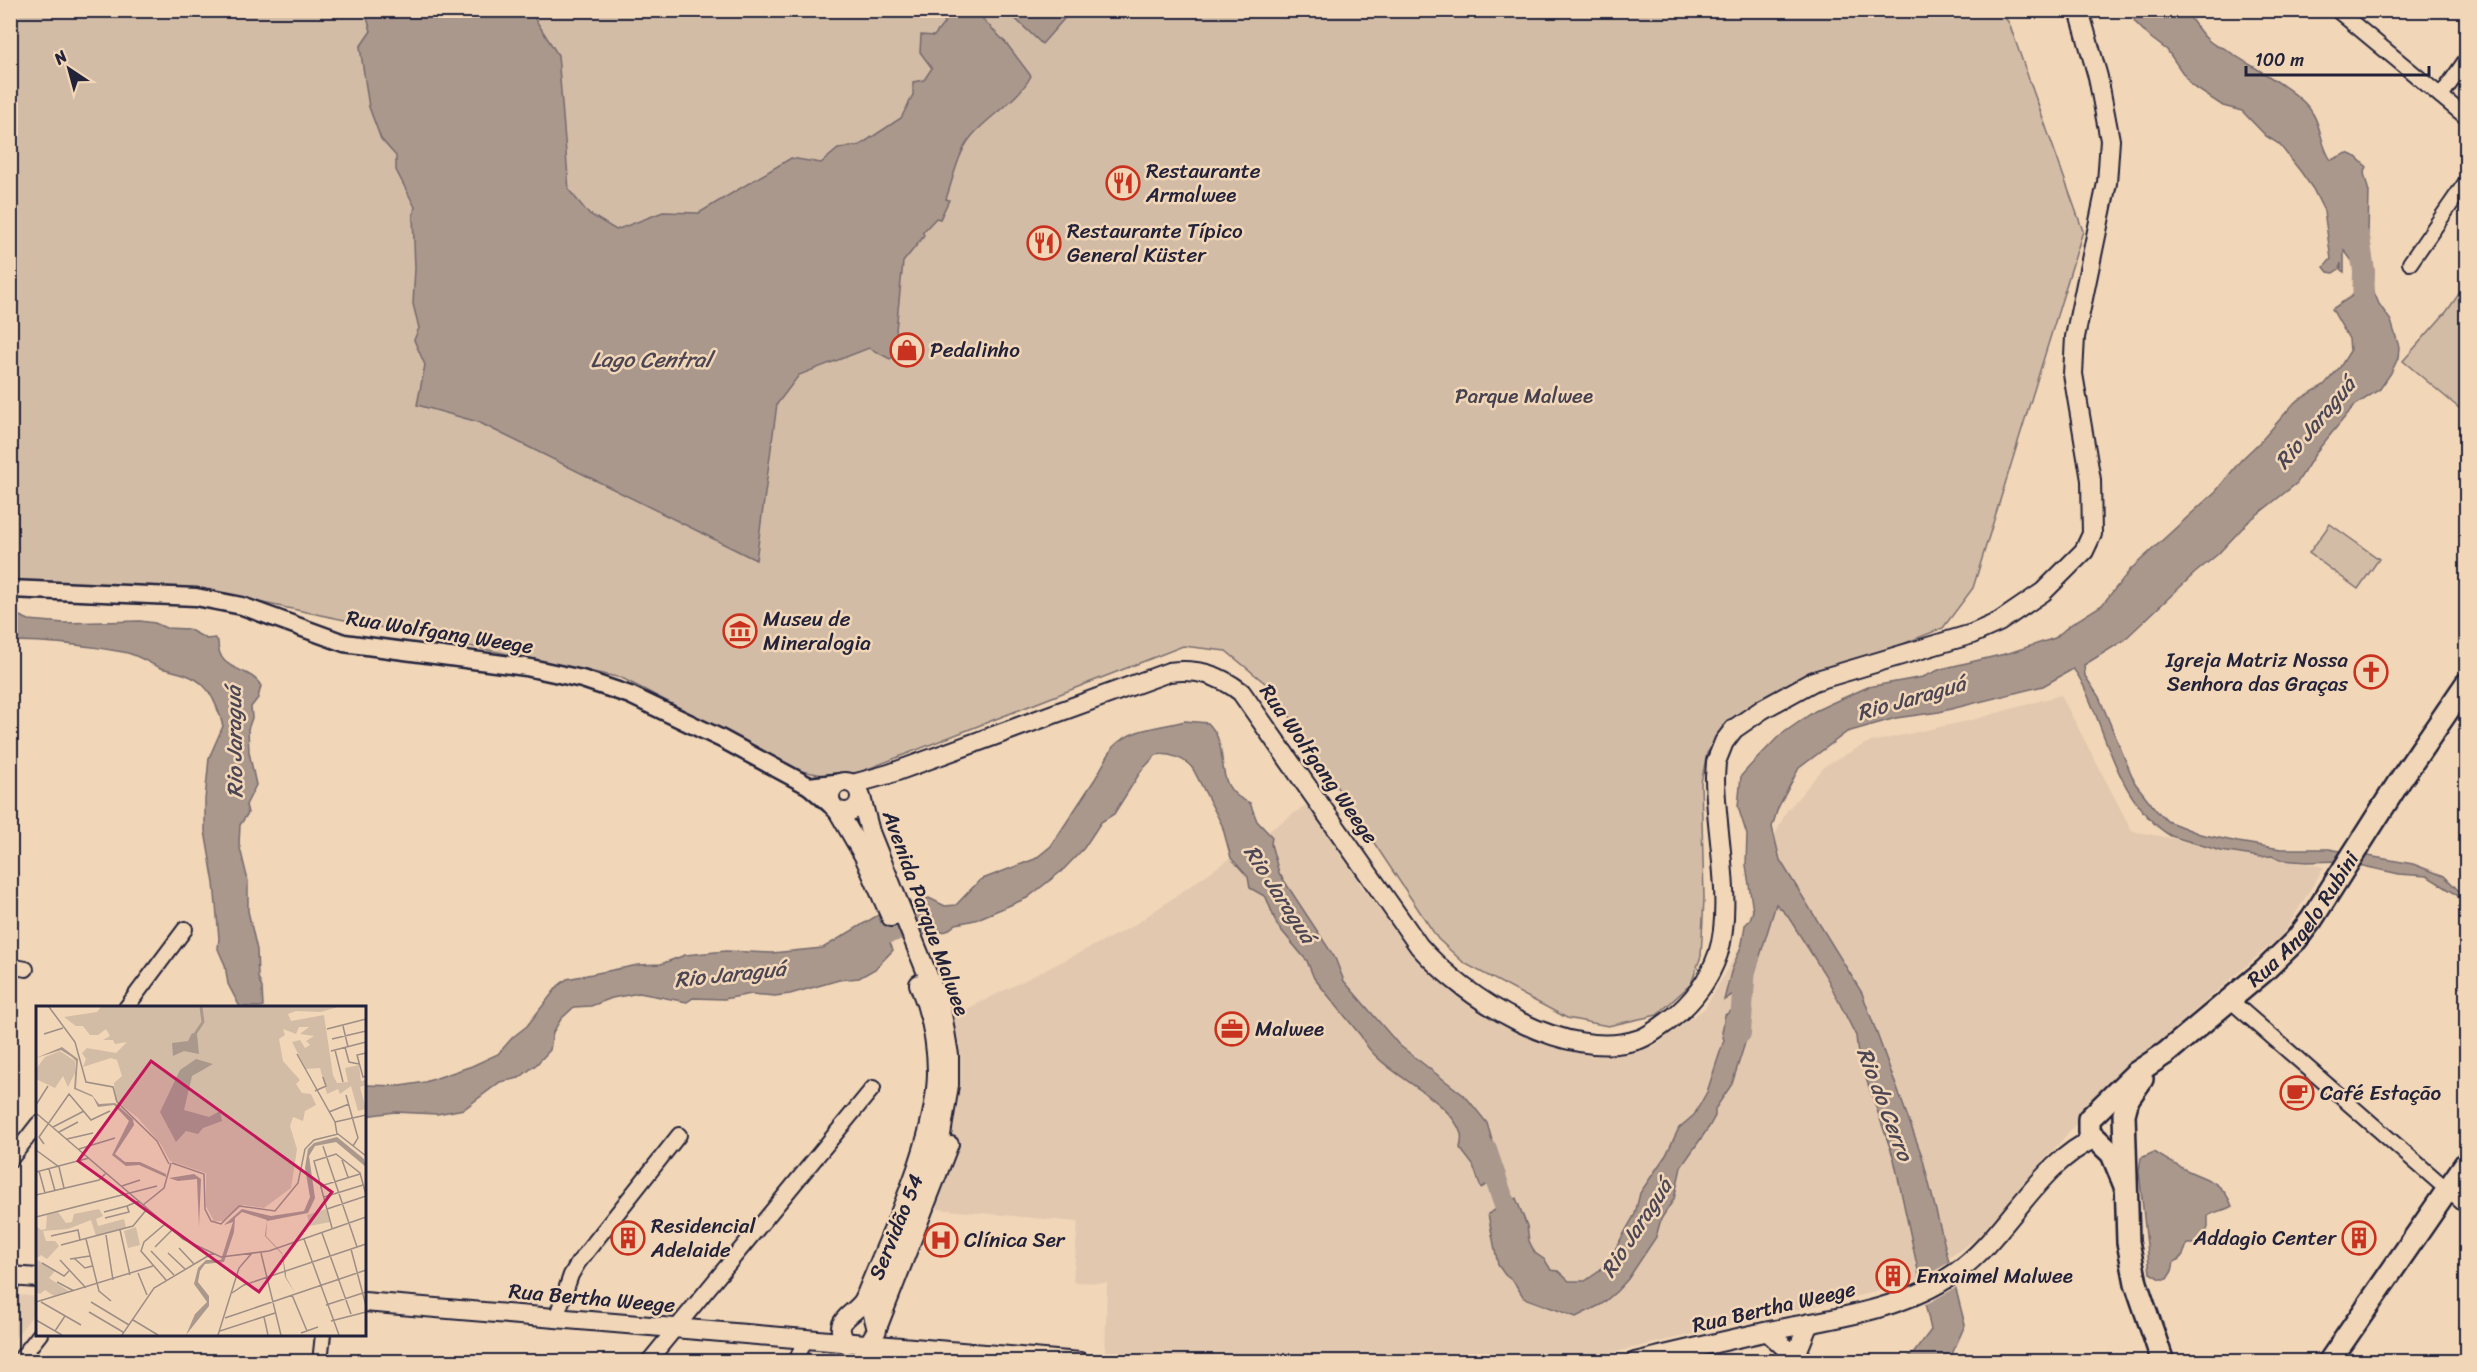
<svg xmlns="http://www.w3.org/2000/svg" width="2477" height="1372" viewBox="0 0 2477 1372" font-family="Sriracha,sans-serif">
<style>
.built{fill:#e2c8af}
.green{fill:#d3bca6;stroke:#7a6f70;stroke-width:1.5}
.water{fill:#aa988d;stroke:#74696c;stroke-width:1.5}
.pier{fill:#f1d6b8}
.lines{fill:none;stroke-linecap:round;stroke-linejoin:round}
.river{stroke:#aa988d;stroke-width:22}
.minor-casing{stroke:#22223b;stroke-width:18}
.tertiary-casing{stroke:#22223b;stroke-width:21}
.secondary-casing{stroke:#22223b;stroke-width:22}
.primary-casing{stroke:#22223b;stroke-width:26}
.minor{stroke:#f1d6b8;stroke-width:14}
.tertiary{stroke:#f1d6b8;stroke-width:16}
.secondary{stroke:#f1d6b8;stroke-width:18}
.primary{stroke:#f1d6b8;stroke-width:21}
.labels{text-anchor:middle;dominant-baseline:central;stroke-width:5;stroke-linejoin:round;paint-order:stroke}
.poi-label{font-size:21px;fill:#22223b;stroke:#f1d6b8;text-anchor:start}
.park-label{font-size:21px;fill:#454150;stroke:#f1d6b8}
.street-label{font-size:21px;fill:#22223b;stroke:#f1d6b8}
.water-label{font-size:22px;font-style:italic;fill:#4b4554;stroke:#f1d6b8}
.inset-river{fill:none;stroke:#aa988d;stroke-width:3}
.inset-road{fill:none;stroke:#9e8e86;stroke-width:1.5}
.view{fill:#c2185b;fill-opacity:0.15;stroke:#c2185b;stroke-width:3}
.inset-edge{fill:none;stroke:#22223b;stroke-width:3}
</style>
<rect width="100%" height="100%" fill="#f1d6b8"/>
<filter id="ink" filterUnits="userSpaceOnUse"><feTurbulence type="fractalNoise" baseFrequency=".0167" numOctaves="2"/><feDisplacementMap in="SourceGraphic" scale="12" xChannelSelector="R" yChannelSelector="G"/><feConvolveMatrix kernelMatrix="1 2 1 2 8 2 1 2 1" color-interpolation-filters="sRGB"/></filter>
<g filter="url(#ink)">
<!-- built -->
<g class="built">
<path d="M2061 695 2132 831 2324 867 2283 934 2108 1086 1981 1235 1920 1279 1905 1285 1577 1361H1165L1105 1356 1107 1283 1073 1282 1078 1222 926 1208 946 1152 960 1089 947 1019 1133 926 1312 801 1358 881 1420 965 1473 1008 1536 1039 1568 1051 1602 1053 1654 1046 1705 1008 1738 951 1775 835 1786 812 1826 765 1867 743 1972 720Z"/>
<path d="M11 1294 37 1297 38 1309 11 1342Z"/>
</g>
<!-- green -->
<g class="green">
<path d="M11 11H2000L2009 23 2083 231 1973 588 1943 628 1792 688 1729 725 1707 753 1701 783 1704 898 1701 956 1691 984 1657 1015 1608 1026 1567 1018 1464 963 1438 939 1271 688 1226 651 1183 646 860 772 829 776 801 771 622 678 249 600 11 594Z"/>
<path d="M2466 284V414L2403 361 2447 311Z"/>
<path d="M2330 524 2379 559 2358 589 2309 553Z"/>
</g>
<!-- water -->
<g class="water">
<path d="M365 11H530L558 55 569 190 588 213 616 230 663 212 699 213 791 158 821 163 838 149 860 145 901 118 913 95V82L924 80 932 68 920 52 921 35 934 36 945 22 938 11H975L1006 43 1031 76C1017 102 990 114 971 137 958 153 953 179 946 199L949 200 940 219 936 218 923 232 924 236 903 262 896 330 903 351 890 359 869 348 799 375 777 404 756 560 478 422 417 405 425 365 414 340 419 328 413 304 415 268 413 216 415 207 396 170V156L381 139 369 107 360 47 371 31Z"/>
<path d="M1007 11H1071L1042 44Z"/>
<path d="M2131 11H2185C2196 24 2206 46 2224 48 2247 65 2300 90 2313 114 2322 129 2321 147 2331 160L2347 153 2356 157 2367 167 2364 173 2369 192 2368 235 2374 292 2379 304 2391 321 2399 347 2398 358 2391 373 2380 389 2354 406 2317 451 2297 483 2249 521 2218 554 2195 573 2123 641 2084 665 2085 676 2099 697 2135 783 2156 810 2167 821 2200 834 2238 842 2281 849H2329L2413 864 2444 876 2466 898V908L2456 894 2427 876 2399 874 2341 861 2307 862 2280 860 2272 856 2260 857 2221 851 2171 836C2128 810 2111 755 2094 710 2089 699 2081 676 2073 669L2043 686 1939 712 1896 718 1847 732 1799 768 1778 808 1772 827 1780 860 1862 993 1922 1156 1965 1325 1949 1361H1902L1913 1354 1931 1330 1894 1159 1858 1055 1856 1036 1827 978 1787 915 1776 904 1752 982 1724 1000 1731 972 1742 944 1745 925 1750 920 1753 911 1746 865 1747 835 1738 807 1741 776 1749 767 1779 736 1815 711 1832 703 1868 687 1923 677 1941 669 2009 653 2055 638 2070 625 2102 605 2131 569 2216 491 2241 460 2261 441 2295 402 2324 385 2340 367 2350 351 2349 339 2332 309 2352 296 2365 279 2363 268 2358 269 2344 250V272L2341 270V263L2339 269 2333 273 2328 272 2324 267 2331 259 2324 211 2313 189 2301 172 2279 144 2266 136 2242 111 2223 106 2191 85 2167 50 2151 38 2135 22Z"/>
<path d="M15 614 29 620 64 623 140 621 155 623 166 628 188 629 207 639 215 638 218 641C217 673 249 665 261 686L258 698 251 707 252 718 248 729 249 752 256 785 246 805 248 813 240 825 239 844 248 881V911L257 950 258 977 262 988 263 1007H240L228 984 225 965 218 949 219 938 214 883 205 831V800L209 758 223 726C220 714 213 694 203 685 192 674 175 672 161 668 148 663 137 654 123 652 86 645 49 641 11 641V616Z"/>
<path d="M1185 721 1208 723C1234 749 1208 787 1250 803L1257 821 1272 837 1271 844 1279 873 1335 958 1344 981 1399 1045 1466 1097 1487 1123 1498 1161 1505 1174 1481 1188 1473 1165 1460 1148C1461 1144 1462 1138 1461 1134 1449 1095 1378 1074 1361 1036L1314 978 1307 961 1277 925 1266 897 1250 888 1248 877 1231 858 1222 825 1193 769C1186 759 1168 752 1156 755L1141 771 1114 814 1101 822 1084 848 1063 870 1027 898 975 920 956 924 947 931 924 935 910 903 929 898 945 906 956 905 980 880 1035 859 1051 846 1095 779 1113 747C1133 727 1159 728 1185 721Z"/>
<path d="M878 915 893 950 875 969 859 978 839 980 790 994 775 996 751 994 724 999 693 998 687 1002 639 993 612 998 591 1006 574 1007 561 1019 553 1032 550 1050 537 1064 519 1078 500 1082 464 1109 437 1114 395 1112 365 1116V1085L401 1086 425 1082 472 1066 498 1054 513 1037 527 1026 558 986 567 979 638 965 661 964 685 955 726 951 772 953 823 948Z"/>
<path d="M1749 999 1745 1013V1043L1732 1084 1715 1109V1116L1709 1127 1681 1167 1674 1199 1661 1219 1656 1237 1628 1279 1617 1291 1602 1304 1576 1317 1524 1298 1514 1282 1505 1275 1498 1265 1488 1214 1516 1198 1527 1226 1529 1241 1535 1253 1545 1260 1551 1270 1558 1271 1569 1281H1585L1598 1272 1610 1258 1635 1214 1640 1193 1666 1155 1679 1128 1694 1115 1707 1092 1724 1040 1722 1033 1725 1015Z"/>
<path d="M2154 1152C2164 1158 2173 1164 2184 1169 2206 1180 2222 1180 2232 1206 2224 1211 2215 1211 2208 1216V1227L2202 1244H2187C2184 1253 2183 1258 2174 1262L2172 1271 2167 1279H2160L2150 1273 2139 1171 2141 1158Z"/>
</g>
<!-- pier -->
<path class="pier" d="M1952 1261 1959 1286 1923 1306 1918 1280Z"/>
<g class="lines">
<!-- river -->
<g class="river">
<path d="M2359 237 2364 271 2363 311"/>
<path d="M859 945 886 933 929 920"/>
<path d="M1740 1033 1745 968 1749 958"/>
<path d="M1486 1150 1514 1232"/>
</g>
<!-- minor casing -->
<g class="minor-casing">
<g id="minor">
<path d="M2337 10 2466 117"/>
<path d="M2441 96 2466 60"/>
<path d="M2410 263 2466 182"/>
<path d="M10 966 26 969"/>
<path d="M2230 1000 2466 1206"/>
<path d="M126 1008 185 929"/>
<path d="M10 1160 38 1124"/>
<path d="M556 1318 571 1275 578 1263 679 1135"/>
<path d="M880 1326 951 1144"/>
<path d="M18 1362 40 1334"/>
<path d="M320 1362 323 1334"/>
<path d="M648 1362 873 1088"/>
<path d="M796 1362 805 1339"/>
</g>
</g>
<!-- tertiary casing -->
<g class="tertiary-casing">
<g id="tertiary">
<path d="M10 589 196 597 242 606 344 643 526 667 582 679 630 695 722 739 809 786 831 805"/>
<path d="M809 786 843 782"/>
</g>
</g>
<!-- secondary casing -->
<g class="secondary-casing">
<g id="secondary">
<circle cx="845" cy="797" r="15"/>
<path d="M853 784 889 774 1169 672C1197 668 1219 675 1241 692L1419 946C1465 999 1567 1064 1640 1039 1651 1035 1661 1026 1670 1020 1692 1003 1709 980 1718 954 1734 905 1715 829 1715 777L1716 762 1724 742 1734 729 1763 709 1814 681 1972 634 1999 622 2043 592 2084 551 2092 534 2091 480 2073 374 2075 337 2107 183 2110 140 2098 77 2079 10"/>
<path d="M861 797 870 832 941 1008 949 1055V1085L940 1141 925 1184 874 1307 873 1314 877 1330 868 1345"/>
<path d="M838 811 864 856 891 917"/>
<path d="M10 1276 38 1278"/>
<path d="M364 1302 1080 1362"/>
<path d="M1768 1332 1795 1357"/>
<path d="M847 1344C829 1319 855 1316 864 1300 890 1234 936 1144 937 1073 937 1043 930 1011 919 984"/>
<path d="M1635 1362C1680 1351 1724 1341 1769 1331 1830 1319 1904 1310 1955 1273 2007 1237 2037 1163 2096 1138"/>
<path d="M1793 1362 1809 1323"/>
</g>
</g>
<!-- primary casing -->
<g class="primary-casing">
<g id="primary">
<path d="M2142 1079 2128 1099 2124 1114 2128 1242 2136 1283 2163 1362"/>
<path id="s1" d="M2125 1186 2112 1154 2089 1132V1119L2136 1073 2166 1053 2264 971 2296 940 2312 919 2399 782 2466 684"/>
<path d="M2329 1362 2466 1163"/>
</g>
</g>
<!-- minor -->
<use href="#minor" class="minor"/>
<!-- tertiary -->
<use href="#tertiary" class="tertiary"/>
<!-- secondary -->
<use href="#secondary" class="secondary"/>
<!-- primary -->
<use href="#primary" class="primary"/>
</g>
</g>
<!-- icons -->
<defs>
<g id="restaurant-ring" transform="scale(1.725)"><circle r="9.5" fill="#f1d6b8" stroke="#c8321e" stroke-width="1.5"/><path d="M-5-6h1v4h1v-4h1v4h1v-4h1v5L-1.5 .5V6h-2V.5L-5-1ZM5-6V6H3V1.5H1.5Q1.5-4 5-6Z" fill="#c8321e"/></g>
<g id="shop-ring" transform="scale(1.725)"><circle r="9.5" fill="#f1d6b8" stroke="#c8321e" stroke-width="1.5"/><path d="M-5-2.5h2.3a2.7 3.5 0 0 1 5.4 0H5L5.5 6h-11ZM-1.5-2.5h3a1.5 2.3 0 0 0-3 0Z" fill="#c8321e"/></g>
<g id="museum-ring" transform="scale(1.725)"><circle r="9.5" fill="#f1d6b8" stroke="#c8321e" stroke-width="1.5"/><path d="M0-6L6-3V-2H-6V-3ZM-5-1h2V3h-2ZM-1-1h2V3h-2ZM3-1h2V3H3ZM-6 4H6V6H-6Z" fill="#c8321e"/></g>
<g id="church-ring" transform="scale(1.725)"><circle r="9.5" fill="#f1d6b8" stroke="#c8321e" stroke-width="1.5"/><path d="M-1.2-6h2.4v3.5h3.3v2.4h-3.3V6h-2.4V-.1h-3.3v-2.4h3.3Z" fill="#c8321e"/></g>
<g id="office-ring" transform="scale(1.725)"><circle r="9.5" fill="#f1d6b8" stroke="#c8321e" stroke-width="1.5"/><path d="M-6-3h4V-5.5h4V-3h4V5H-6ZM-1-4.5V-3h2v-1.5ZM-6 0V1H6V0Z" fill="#c8321e"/></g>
<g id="cafe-ring" transform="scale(1.725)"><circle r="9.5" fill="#f1d6b8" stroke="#c8321e" stroke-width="1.5"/><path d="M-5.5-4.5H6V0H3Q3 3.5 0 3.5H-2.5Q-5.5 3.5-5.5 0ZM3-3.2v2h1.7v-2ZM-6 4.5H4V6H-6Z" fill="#c8321e"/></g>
<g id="building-ring" transform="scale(1.725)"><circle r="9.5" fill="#f1d6b8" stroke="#c8321e" stroke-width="1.5"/><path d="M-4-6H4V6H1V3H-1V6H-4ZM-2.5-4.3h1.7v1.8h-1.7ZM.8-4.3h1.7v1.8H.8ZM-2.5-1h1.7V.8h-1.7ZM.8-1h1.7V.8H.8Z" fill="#c8321e"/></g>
<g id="hospital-ring" transform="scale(1.725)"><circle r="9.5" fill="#f1d6b8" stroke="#c8321e" stroke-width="1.5"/><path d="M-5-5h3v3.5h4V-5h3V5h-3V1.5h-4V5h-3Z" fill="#c8321e"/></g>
</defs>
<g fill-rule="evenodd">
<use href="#restaurant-ring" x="1123" y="183"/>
<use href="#restaurant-ring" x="1044" y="243"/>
<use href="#shop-ring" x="907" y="350"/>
<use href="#museum-ring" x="740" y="631"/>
<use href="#church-ring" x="2371" y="672"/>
<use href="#office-ring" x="1232" y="1029"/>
<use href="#cafe-ring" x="2297" y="1093"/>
<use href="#building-ring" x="628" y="1238"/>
<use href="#building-ring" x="2359" y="1238"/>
<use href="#hospital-ring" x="941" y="1240"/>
<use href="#building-ring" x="1893" y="1276"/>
</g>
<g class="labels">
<!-- poi labels -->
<g class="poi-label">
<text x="1146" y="171">Restaurante<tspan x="1146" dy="24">Armalwee</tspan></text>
<text x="1067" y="231">Restaurante Típico<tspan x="1067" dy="24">General Küster</tspan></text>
<text x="930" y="350">Pedalinho</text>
<text x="763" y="619">Museu de<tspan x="763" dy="24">Mineralogia</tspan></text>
<text x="2348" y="660" text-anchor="end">Igreja Matriz Nossa<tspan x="2348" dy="24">Senhora das Graças</tspan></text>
<text x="1255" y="1029">Malwee</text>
<text x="2320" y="1093">Café Estação</text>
<text x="651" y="1226">Residencial<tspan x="651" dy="24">Adelaide</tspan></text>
<text x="2336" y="1238" text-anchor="end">Addagio Center</text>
<text x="964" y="1240">Clínica Ser</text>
<text x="1916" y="1276">Enxaimel Malwee</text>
</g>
<!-- park labels -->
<g class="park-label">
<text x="1524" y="396">Parque Malwee</text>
</g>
<!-- street labels -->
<g class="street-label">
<text transform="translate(440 632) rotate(9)">Rua Wolfgang Weege</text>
<text transform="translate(1319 764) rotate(55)">Rua Wolfgang Weege</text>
<text transform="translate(926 913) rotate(70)">Avenida Parque Malwee</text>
<text stroke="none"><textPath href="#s1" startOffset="374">Rua Angelo Rubini</textPath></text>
<text transform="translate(896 1227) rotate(-68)">Servidão 54</text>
<text transform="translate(592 1298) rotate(5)">Rua Bertha Weege</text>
<text transform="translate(1774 1307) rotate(-13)">Rua Bertha Weege</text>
</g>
<!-- water labels -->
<g class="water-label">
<text x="651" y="359">Lago Central</text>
<text transform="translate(2315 423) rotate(-50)">Rio Jaraguá</text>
<text transform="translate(1911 698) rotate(-16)">Rio Jaraguá</text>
<text transform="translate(234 742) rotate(-91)">Rio Jaraguá</text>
<text transform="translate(1280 894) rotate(57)">Rio Jaraguá</text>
<text transform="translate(730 974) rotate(-6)">Rio Jaraguá</text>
<text transform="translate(1885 1104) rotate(69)">Rio do Cerro</text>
<text transform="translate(1636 1228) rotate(-57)">Rio Jaraguá</text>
</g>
</g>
<!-- overview -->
<g transform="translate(36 1006)">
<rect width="330" height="330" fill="#f1d6b8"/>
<path d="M65 1H302L285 6 260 5 252 8 255 15 288 9 297 69 301 77 312 76 309 62 323 59 325 75 330 74V79L324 81 330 103 322 105 315 80 304 88 302 83 291 88 284 62 270 63 256 36 264 34 269 42 274 39 270 35 278 30 264 28 273 21H263L260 28 247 23 249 29 243 33 247 55 264 74 260 78 266 87 275 88 280 99 269 105 267 115 257 111 254 120 261 143 255 182 228 202 207 199 188 215H178L170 200V167L134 155 124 137 102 112 79 94 78 77 86 70 81 54 75 52 47 61 50 53 46 47 51 42 80 47 91 36 79 38 77 34H67L74 30 70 23 62 29H54L47 20H40L28 11 61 6ZM24 45 39 55V67L32 81 27 70 19 82 0 73V63L9 51ZM63 203 67 210 60 213 62 220 88 213 90 222 60 230 55 214 32 223 7 225 10 235H19L23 240 11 253 5 249 0 253V220L5 224 10 223 11 209 22 206 30 217 36 216 38 208ZM290 203 294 216 274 220 271 209ZM100 221 104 239 92 242 88 225ZM0 253 19 265 13 272 34 286 18 290 9 284 4 288 0 286Z" fill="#d3bca6"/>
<path d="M156 27 161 28 163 48 148 45 137 50 136 37 152 35ZM26 41 42 53 40 82 56 89 63 98 79 97 97 113 98 119 79 148 89 156H104L130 168V171L103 159 90 160 76 149 93 115 78 99 62 101 57 91 38 83 40 55 36 51 25 44 0 52ZM160 53 177 58 156 70 148 104 173 111 184 105 186 115 167 122 162 128 150 125 140 136 124 106 144 64ZM301 131 328 153 330 161 300 136 279 140 273 150 279 192 272 207 231 215 230 230 246 247 250 267V271L259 287 249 271 246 248 229 230 231 214 206 206 199 212 198 226 188 256 169 258 164 265 162 276 173 290V300L150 329 159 308 171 296 158 278 162 262 170 254H185L197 216 188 219 206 203 235 210 268 205 274 191 269 162 272 143 278 137ZM158 168 165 173 163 220 161 173 142 175 133 172Z" fill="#aa988d"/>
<path class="inset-river" d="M159 28 167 16 165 1"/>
<path class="inset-road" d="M13 1 39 36 50 76 77 81 81 96 121 135 133 158M307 20 312 41M291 23 330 13M8 28 27 22M296 33 330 25M309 41 313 56 323 58M299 44 307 76M295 45 330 36M330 47 321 49 327 71 330 70M261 48 299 116 301 128M279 85 290 80 287 71M310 89 322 132 317 140M0 99 12 80M293 106 313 98M0 107 147 233 185 251 233 245 330 211M299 116 330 109M17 121 48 105M23 126 42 116M31 133 57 127M8 138 3 131 33 88 55 114 74 105M287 140 321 241M43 143 79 132M0 144 23 161 28 182M306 154 312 171M136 157 168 168 169 203 175 215 185 218 203 200 239 205 262 177 269 143 278 134 302 128 330 150M13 163 19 185M3 165 9 187M0 166 53 152M86 180 104 174M285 180 324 168M0 189 63 174 70 167M288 191 327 179M107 199 128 182 135 157M291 203 330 190M68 206 91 200M0 211 121 180M69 212 93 206 91 200 103 195M129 218 108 236 105 245 130 274M296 222 278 155 300 148 324 167 330 189M84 224 94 269M286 227 315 308M70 229 77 274M15 230 42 224 44 234M50 233 63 285 75 295M268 233 303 329M25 239 97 220 111 203M119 241 136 224M143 242 158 258M315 243 330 300M115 245 138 269M132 247 149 263M225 247 245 329M34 253 54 250M39 253 49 262 56 260M24 254 50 282M6 257 28 270 33 265M102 267 111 289M21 276 38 285M196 287 208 279 330 238M256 289 271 325M0 296 117 260M5 296 45 319M55 296 93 319M290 299 330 286M53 306 87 326M228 311 232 329M189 312 330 264M0 314 26 329M97 314 122 329M295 315 330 306M19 325 29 310M184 325 239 307M265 327 282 321M86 329 118 282 177 247M182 329 203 262 216 247"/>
<path class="view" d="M115 55 296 186 223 286 42 155Z"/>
<rect width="330" height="330" class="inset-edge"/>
</g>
<!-- margin -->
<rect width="2477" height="1372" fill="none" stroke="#f1d6b8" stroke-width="36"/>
<rect x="18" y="18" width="2441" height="1336" fill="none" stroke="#22223b" stroke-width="2" filter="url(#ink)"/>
<!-- north arrow -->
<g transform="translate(69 69) rotate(324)" stroke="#f1d6b8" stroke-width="4.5" paint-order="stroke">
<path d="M0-4.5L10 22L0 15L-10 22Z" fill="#22223b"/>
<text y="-9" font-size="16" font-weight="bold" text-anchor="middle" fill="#22223b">N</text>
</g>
<!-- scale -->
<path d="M2246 66v9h183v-9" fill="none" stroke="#22223b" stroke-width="3"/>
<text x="2255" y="66" font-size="18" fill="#22223b" stroke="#f1d6b8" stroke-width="4.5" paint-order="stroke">100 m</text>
</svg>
